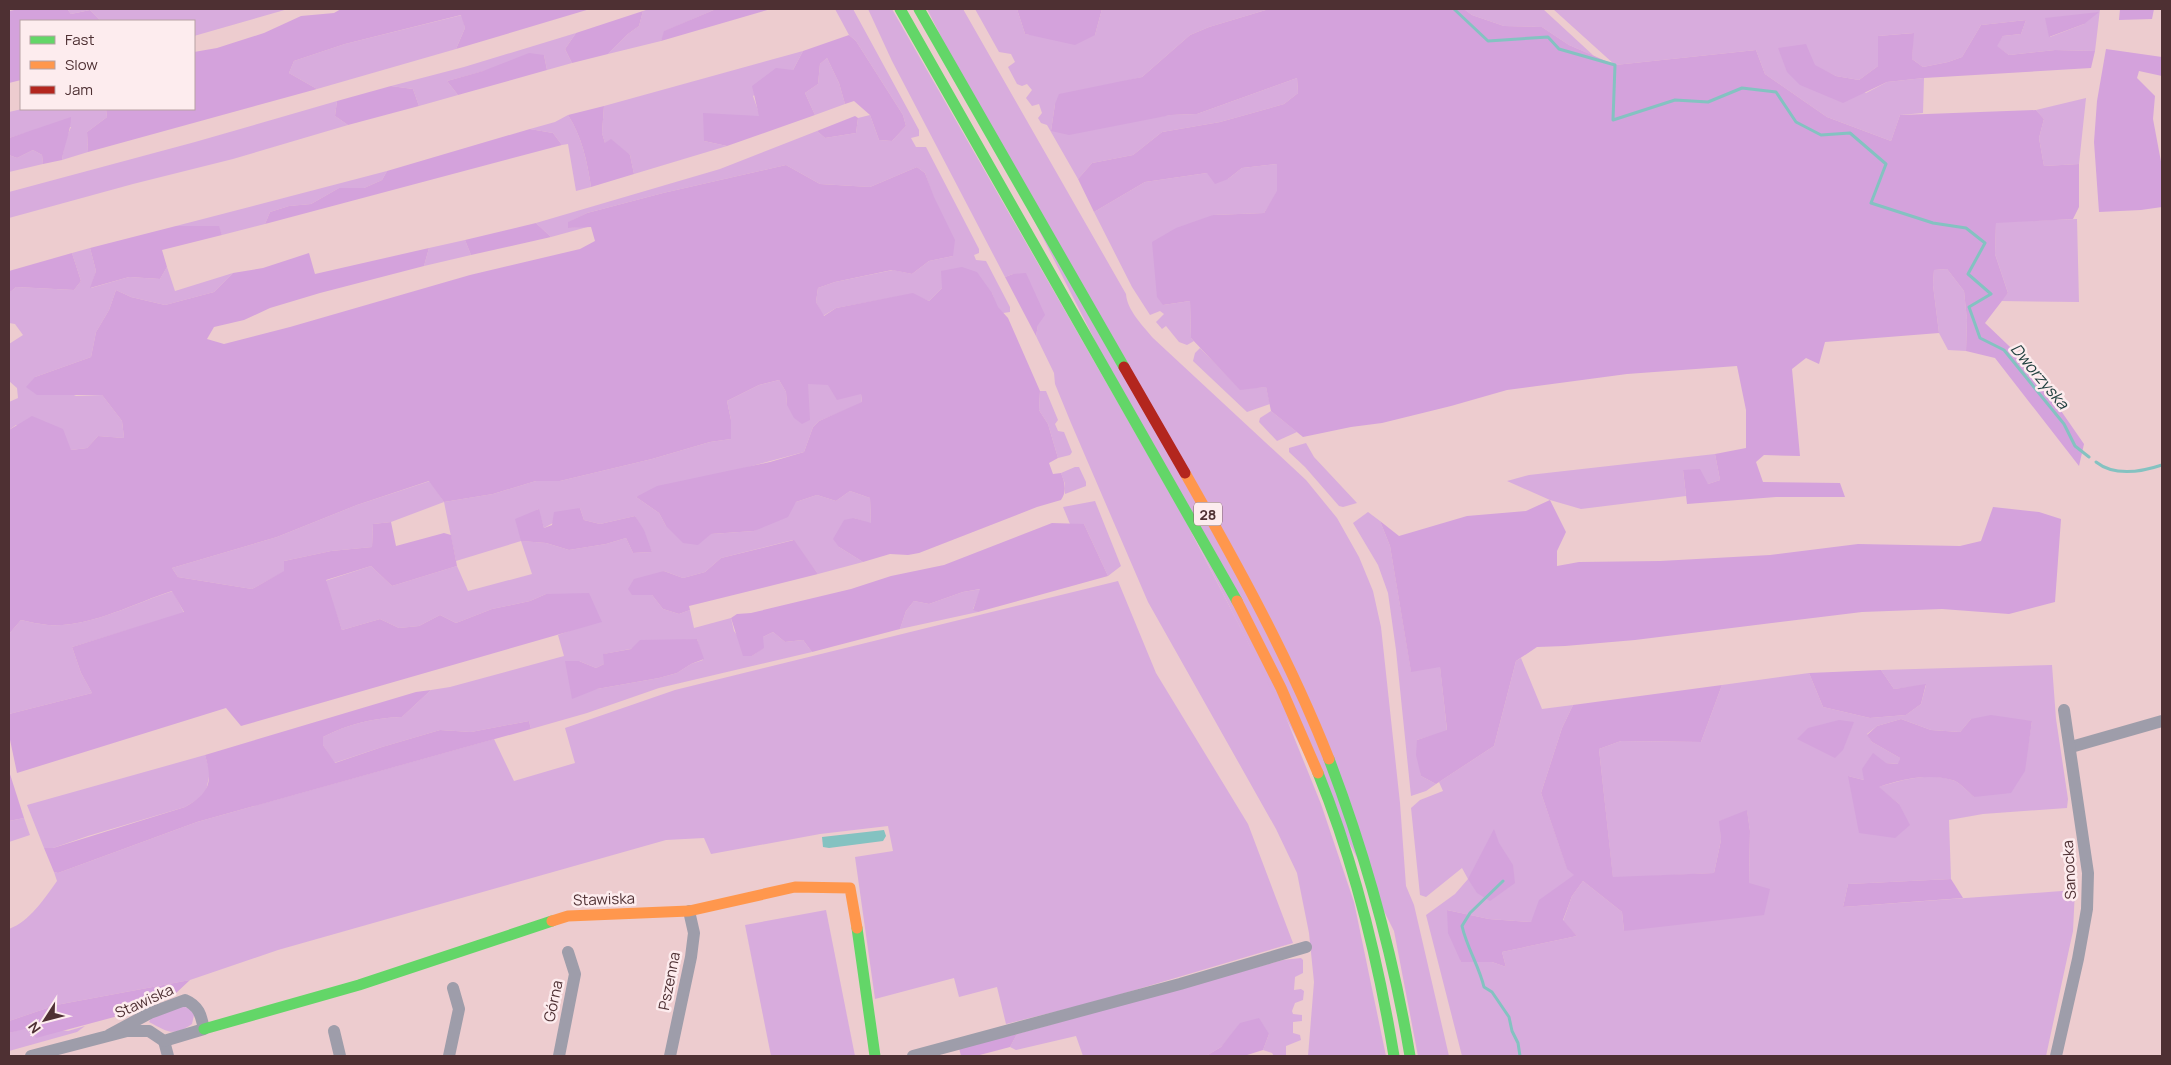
<svg xmlns="http://www.w3.org/2000/svg" width="2171" height="1065" viewBox="0 0 2171 1065" font-family="Manrope,sans-serif">
<style>
.green{fill:#d8acdd;fill-rule:evenodd}
.forest{fill:#d4a2dc}
.water{fill:#84c2c1}
.lines{fill:none;stroke-linecap:round;stroke-linejoin:round}
.stream{stroke:#84c2c1;stroke-width:3}
.street{stroke:#9e9daa;stroke-width:12}
.fast{stroke:#63d668;stroke-width:11}
.slow{stroke:#ff974d;stroke-width:11}
.jam{stroke:#b3261e;stroke-width:11}
.labels{text-anchor:middle;dominant-baseline:central;stroke-width:5;stroke-linejoin:round;paint-order:stroke}
.shield{fill:#fdecee;stroke:#82686b;stroke-width:1}
.shield-label{font-size:14px;font-weight:bold;fill:#4e3033}
.street-label{font-size:15px;fill:#4e3033;stroke:#fdecee}
.water-label{font-size:16px;font-style:italic;fill:#20403f;stroke:#fdecee}
</style>
<rect width="100%" height="100%" fill="#edcccf"/>
<!-- green -->
<g class="green">
<path d="M67 9H288L194 36V21H101L90 10 71 14Z"/>
<path d="M649 9H716L665 31 661 41 608 54 628 34 639 26 643 11Z"/>
<path d="M835 9H853L919 130V136L911 138 916 147H926L979 249V253L974 255 976 260 986 261 1010 307V312L1003 313 997 307 992 293 942 288 929 301 912 294 836 308 823 316 816 302 818 288 835 282 893 270 912 274 929 261 953 256 925 173 917 167 870 187 820 184 786 165 663 193 587 213 569 222 568 228 591 226 551 237 536 223 720 169 817 131 825 138 856 133 858 118 870 115 879 140 892 141 906 126 903 115 856 41 849 35Z"/>
<path d="M868 9H892L1184 518 1283 710 1321 804 1354 902 1386 1056H1308L1314 982 1309 933 1297 873 1276 829 1148 602 1071 423 1055 384 1054 373 1036 336 1038 325 1013 274 1005 277 892 61Z"/>
<path d="M927 9H963L1126 294C1127 310 1143 326 1153 338L1306 480 1337 518 1359 557 1373 591 1381 627 1400 803 1406 886 1414 905 1449 1056H1418L1394 931Z"/>
<path d="M975 9H1017L1025 34 1044 37 1095 35 1102 9H1269L1209 27 1190 35 1142 77 1109 85 1055 104 1051 131 1171 115 1197 114 1297 78 1298 93 1284 104 1220 122 1162 132 1133 155 1092 163 1078 179 1047 125 1041 123 1038 118 1042 113 1039 104 1032 106 1026 98 1032 90 1027 84 1022 86 1017 84 1008 67 1015 62 1011 54 999 52Z"/>
<path d="M1464 9H1543L1594 56 1569 45 1542 27 1504 26 1472 15Z"/>
<path d="M1553 9H2100L2095 51 2055 50 2009 55 1996 46 2003 36 2021 34 2026 20 1981 25 1962 57 1948 62 1923 67 1912 59 1913 33 1878 36V66L1859 80 1836 76 1778 48 1866 93 1887 82 1924 78 1923 113 1900 115 1891 141 1827 117 1765 74 1756 50 1615 65ZM2046 18 2084 24 2050 37Z"/>
<path d="M462 15 465 28 456 49 317 89 289 73 294 61 345 44Z"/>
<path d="M576 33 565 49 572 63 547 70 544 55 447 81 458 95 419 106 413 89 391 86 464 67Z"/>
<path d="M803 51 793 70 753 96 760 116 704 141 727 146 634 174 630 155 605 143 602 133 604 106Z"/>
<path d="M827 58 839 83 845 104 815 115 805 93 818 84 820 64Z"/>
<path d="M2086 98 2079 164 2044 166 2039 138 2044 119 2036 110Z"/>
<path d="M337 101 335 116 348 125 233 159 133 184 9 218V192L195 142Z"/>
<path d="M22 109H106L107 117 87 132 88 152 62 160 65 141 71 127 25 133 9 138V112Z"/>
<path d="M568 115C582 137 587 161 591 187L576 191 568 144 562 145 553 133 530 129 555 122Z"/>
<path d="M33 150 42 155 43 164 9 172V155L17 158Z"/>
<path d="M1277 164 1278 191 1264 213 1213 215 1163 305 1190 301 1191 338 1194 341 1187 345 1179 342 1166 326 1162 329 1156 322 1164 314 1160 311 1150 315 1132 287 1094 212 1145 182 1207 173 1228 179 1242 168Z"/>
<path d="M387 171 382 180 364 188H339L311 204 289 206 270 212 265 224 222 235 218 226H176Z"/>
<path d="M2077 219 2079 302 2001 301 2008 293 1995 254 1996 222Z"/>
<path d="M465 240 471 255 424 266 429 248Z"/>
<path d="M90 248 96 271 91 288 129 277 160 279 167 267 175 291 233 273 214 292 165 305 131 297 116 290 109 310 96 332 91 357 35 377 76 396 102 395 122 421 124 438 98 436 87 448 71 450 16 425 9 430V402L18 398 17 388 9 381V344L23 335 15 324 9 323V293L16 287 74 290 81 281 72 253Z"/>
<path d="M1947 269 1964 291 1967 320 1966 351 1948 350 1939 333 1933 285 1934 270Z"/>
<path d="M1200 348 1240 389 1266 387 1270 404 1247 412 1193 361 1195 353Z"/>
<path d="M779 380 786 392 787 405 808 400 807 384H828L861 394 862 403 819 421 813 427 804 452 636 497 659 513 666 526 711 534 754 531 796 502 817 495 836 501 850 491 870 498 871 524 854 518 839 547 863 562 818 574 793 540 721 558 705 572 683 578 664 571 632 595H652L663 609 679 614 690 610 694 628 731 618 734 631 752 656 763 648V637L773 632 785 642 803 640 812 652 659 688 587 713 531 729 529 721 471 732 440 730 382 747 334 763 323 745V737C348 724 374 718 402 717L431 690 450 687 564 656 558 635 572 630 546 594 530 601 492 609 456 623 440 615 419 626 399 628 380 619 342 630 325 581 371 566 392 586 457 566 468 591 532 574 521 541 456 561 444 502 391 522 373 524 372 547 331 551 284 561 285 571 252 589 178 577 172 568 277 537 357 505 430 481 444 502 493 494 536 481H560L652 459 710 442 731 439V420L727 401 759 385ZM580 508 584 520 600 524 635 516 652 552 633 553 626 538 606 544 569 550 546 543 522 541 538 509 544 528ZM697 639 703 660 691 664 677 673 659 678 597 689 579 661 596 668 604 664V654L672 641Z"/>
<path d="M1040 391H1046L1058 420 1055 424 1058 431 1064 432 1072 452 1070 455 1058 458 1048 424 1039 410Z"/>
<path d="M1271 411 1297 432 1277 441 1259 422 1260 418Z"/>
<path d="M1306 443 1314 457 1357 503 1343 507 1339 506 1305 467 1289 452V448Z"/>
<path d="M1715 454 1720 480 1708 484 1683 470 1686 496 1581 509 1550 500 1507 481 1529 475Z"/>
<path d="M1075 467H1079L1086 482V486L1065 494V484L1061 473Z"/>
<path d="M1095 501 1121 566 1108 576 1084 524H1070L1063 507Z"/>
<path d="M1368 512 1380 521 1390 546 1411 671 1440 666 1447 731 1417 740 1421 776 1436 784 1426 791 1411 796 1396 650 1388 593 1378 565 1353 523Z"/>
<path d="M1118 581 1156 673 1248 824 1293 943 1098 1001 1006 1024 997 987 959 997 954 978 875 999 855 857 893 851 888 826 820 834 711 854 704 838 666 840 278 950 190 980 56 1005 9 1021V929C30 921 44 899 57 881L54 872 58 873 197 822 494 739 514 781 575 763 565 728 675 690Z"/>
<path d="M981 589 973 609 978 612 900 629 906 611 914 601 929 604 963 592Z"/>
<path d="M173 591 184 613 72 647 81 673 92 693 9 714V634L21 620C30 622 39 624 48 625 90 628 134 603 173 591Z"/>
<path d="M1521 658 1542 709 1573 705 1562 728 1541 793 1567 868 1575 875 1531 922 1489 919 1447 910 1461 962H1492L1506 967 1502 952 1577 936 1563 921 1572 896 1583 881 1622 912 1624 931 1749 883 1750 831 1747 811 1720 821 1721 840 1714 873 1613 878 1599 749 1621 741 1701 742 1722 685 1809 673 1823 707 1870 718 1906 715 1921 704 1926 685 1894 689 1881 670 2052 665 2056 719 2068 799 2067 808 1983 814 1949 820 1951 879 1848 884 1843 907 2075 890 2073 931 2046 1056H1462L1426 915 1455 894 1468 879 1462 868 1426 897 1420 895 1411 808 1420 800 1443 791 1439 782 1494 746 1516 661ZM1901 719 1931 730 1960 732 1971 719 2032 721 2028 746 1974 797C1968 792 1960 782 1952 780 1929 772 1901 780 1878 787L1899 804 1848 776 1864 780 1886 763 1899 764 1900 758 1872 742 1867 734 1877 726Z"/>
<path d="M205 755 210 772 206 791 200 798 185 807 88 836 53 848H44L27 805Z"/>
<path d="M24 818 30 835 9 842V821Z"/>
<path d="M826 910 855 1056H771L745 925Z"/>
<path d="M1301 958 1303 960V973L1295 977 1294 990 1301 989 1304 991 1303 1000 1295 1003 1292 1011 1293 1014 1302 1015V1021L1293 1022V1033L1300 1035 1301 1040 1286 1046V1056H1274L1272 1053 1263 1050 1269 1034 1229 1038 1221 1047 1206 1056H1083L1076 1036 1016 1050 1010 1047 1017 1034 1283 960Z"/>
<path d="M180 1005 190 1009 194 1015 192 1024C173 1037 168 1032 149 1022L151 1018Z"/>
<path d="M85 1026 77 1032 9 1051V1033L29 1027 68 1031Z"/>
</g>
<!-- forest -->
<g class="forest">
<path d="M19 9H67L71 14 90 10 101 21H21V80L9 83V11Z"/>
<path d="M341 9H590L456 49 465 28 461 15 345 44 294 61 289 73 317 89 88 152 87 132 107 117 106 109H194V52L217 48 264 33 301 16 334 13Z"/>
<path d="M716 9H771L661 41 664 31Z"/>
<path d="M1017 9H1102L1095 35 1075 45 1025 34Z"/>
<path d="M1269 9H1464L1472 15 1504 26 1542 27 1569 45 1615 65 1756 50 1765 74 1827 117 1891 141 1900 115 2036 110 2044 119 2039 138 2044 166 2079 164V207L2073 219 1996 223 1995 254 2008 293 1985 323 2030 366 2084 444 2079 466 1995 358 1966 351 1967 320 1964 291 1947 269 1934 270 1933 285 1939 333 1825 342 1819 364 1806 358 1792 369 1800 456 1764 455 1756 462 1763 482 1840 483 1845 497H1776L1687 504 1683 470 1700 469 1708 484 1720 480 1715 454 1746 448V410L1737 366 1627 374 1507 390 1451 406 1382 423 1351 427 1303 437 1271 411 1266 387 1240 390 1191 338 1190 301 1163 305 1157 297 1152 242 1176 228 1213 215 1264 213 1277 191V164L1242 168 1228 179 1215 184 1207 173 1145 182 1094 212 1078 179 1092 163 1133 155 1162 132 1220 122 1284 104 1298 93 1297 78 1197 114 1171 115 1069 135 1051 131 1055 104 1059 94 1142 77 1190 35 1209 27Z"/>
<path d="M2120 9H2154L2152 19 2119 20Z"/>
<path d="M643 11 639 26 628 34 608 54 572 63 565 49 576 33Z"/>
<path d="M2099 12 2084 24 2049 37 2045 18Z"/>
<path d="M2026 20 2021 34 2003 36 1997 46 2009 55 2055 50 2095 51 2091 68 1924 78 1887 82 1843 103 1800 85 1787 72 1778 48 1806 44 1815 65 1836 76 1859 80 1878 66V36L1914 33 1912 59 1923 67 1948 62 1962 57 1981 25Z"/>
<path d="M849 35 856 41 903 115 906 126 892 141 879 140 870 115 854 101 845 104 839 83 827 58 820 64 818 84 805 93 815 115 727 146 704 141 703 113 759 116 752 86 776 68 793 70 803 51Z"/>
<path d="M2106 49 2162 57V76L2139 71 2137 78 2155 96 2153 119 2162 167V207L2141 210 2099 212 2094 142 2097 101Z"/>
<path d="M529 53 544 55 547 70 458 95 447 81 483 71Z"/>
<path d="M391 86 413 89 419 106 348 125 335 116 337 101Z"/>
<path d="M604 106 602 133 605 143 611 139 630 155 634 174 591 187C587 161 582 137 568 115Z"/>
<path d="M855 116 858 118 856 133 825 138 817 131Z"/>
<path d="M71 117C71 131 64 145 62 160L43 164 42 155 33 150 17 158 9 155V138Z"/>
<path d="M530 129 553 133 562 145 265 224 270 212 289 206 311 204 339 188H364L382 180 387 171Z"/>
<path d="M786 165 820 184 870 187 917 167 925 173 934 197 955 240 953 256 929 261 912 274 892 270 835 282 818 288 816 302 824 316 836 308 913 293 929 301 942 288 941 271 962 267 977 272 992 293 998 307 1008 318 1040 391 1039 410 1048 424 1058 458 1049 463 1053 474 1061 473C1065 483 1067 491 1061 500L1037 507 919 553 908 555 890 554 863 562 839 547 833 539 844 520 854 518 871 523 870 498 850 491 836 501 817 495 796 502 788 517 754 531 711 534 698 545 683 543 666 526 659 513 636 497 657 486 770 462 804 452 813 427 819 421 862 402 861 394 837 400 828 385 808 384 810 420 802 424 794 418 787 405 786 392 779 380 759 385 727 401 731 420V439L710 442 652 459 560 481H536L493 494 444 502 429 481 357 505 277 537 172 568 178 577 252 589 284 571V561L331 551 372 547 373 524 391 522 396 546 444 533 451 535 457 566 392 586 371 566 326 580 342 630 380 619 399 628 419 626 440 615 456 623 492 609 530 601 546 594 589 593 602 622 241 726 226 708 17 773 9 735V714L92 693 81 673 72 647 184 612 172 591C134 603 90 628 48 625 39 624 30 622 21 620L9 634V430L32 416 63 429 71 450 87 448 98 436 124 438 122 421 102 395H37L26 387 35 377 91 357 96 332 109 310 116 290 131 297 165 305 214 292 233 273 263 268 309 253 315 274 429 248 424 266 320 293 270 308 244 320 214 327 207 339 224 344 290 327 470 275 580 249 595 241 591 227 568 228V222L587 213 663 193Z"/>
<path d="M536 223 551 237 471 255 465 240Z"/>
<path d="M176 226H219L222 235 162 250 167 267 160 279 129 277 90 288 96 271 90 248Z"/>
<path d="M72 253 81 281 74 290 16 287 9 293V271Z"/>
<path d="M1026 273 1045 315 1038 325 1036 336 1005 277 1013 274Z"/>
<path d="M1550 500 1566 532 1557 551V566L1579 562 1660 561 1770 555 1858 544 1960 546 1981 541 1993 507 2039 512 2061 519 2055 602 2009 614 1942 609 1862 612 1635 640 1565 646 1537 647 1516 661 1494 746 1436 784 1421 776 1416 755 1417 740 1447 730 1440 667 1411 672 1390 546 1380 521 1399 536 1467 516 1526 511Z"/>
<path d="M580 508 584 520 600 524 635 516 644 530 652 552 633 553 626 538 606 544 569 550 546 543 521 541 515 519 539 509 544 528 552 525 554 512Z"/>
<path d="M1052 523 1084 524 1108 576 978 612 973 610 980 589 963 592 929 604 914 601 906 611 900 629 812 652 803 640 785 642 773 632 763 637 764 648 752 656H743L731 618 737 614 751 613 851 589 891 576 944 565Z"/>
<path d="M794 540 818 574 689 606 690 610 679 614 663 609 652 595H632L628 589 634 579 664 571 683 578 705 572 721 558Z"/>
<path d="M697 639 704 659 691 664 677 673 659 678 597 689 572 699 565 661H579L596 668 604 664 603 654 631 649 640 640Z"/>
<path d="M1881 670 1894 689 1926 684 1921 704 1906 715 1870 718 1823 707 1809 673Z"/>
<path d="M1722 685 1701 742 1621 741 1599 749 1613 877 1714 873 1721 840 1719 821 1747 810 1750 831 1749 883 1770 889 1764 915 1624 931 1622 912 1583 881 1572 896 1563 920 1577 936 1502 952 1506 967 1492 962H1461L1448 933 1447 910 1489 919 1531 922 1539 900 1574 875 1567 869 1541 793 1562 728 1573 705Z"/>
<path d="M431 690 402 717C374 718 348 724 323 737V745L335 763 382 747 440 730 471 732 529 721 531 729 197 822 58 873 54 872 44 848H53L185 807C210 793 213 782 205 755L416 692Z"/>
<path d="M1991 715 2032 721 2025 771 2011 793 1974 797C1968 792 1960 782 1952 780 1930 773 1900 779 1879 787L1899 804 1910 825 1895 838 1859 833 1848 776 1864 780 1862 769 1873 753 1886 763 1898 764 1900 758 1872 742 1867 735 1877 726 1901 719 1931 730 1960 732 1971 719Z"/>
<path d="M1839 720 1854 722 1843 750 1835 758 1797 739 1808 728Z"/>
<path d="M9 771 24 818 9 821Z"/>
<path d="M1494 829 1499 843 1513 865 1515 883 1490 901 1477 893 1468 879Z"/>
<path d="M1951 879 1963 898 1843 907 1848 884Z"/>
<path d="M190 980 175 994 162 995 133 1012 36 1038 29 1028 9 1033V1021L56 1005Z"/>
<path d="M1259 1018 1269 1034 1263 1050 1244 1056H1206L1221 1047 1240 1023Z"/>
<path d="M1017 1034 1010 1047 976 1056H961L959 1048Z"/>
</g>
<!-- water -->
<path class="water" d="M884 830 886 836 883 841 829 848 823 847 822 837Z"/>
<g class="lines">
<!-- stream -->
<g class="stream">
<path d="M1454 9 1488 41 1548 37 1559 49 1615 65 1613 120 1675 100 1708 102 1742 88 1776 92 1796 122 1821 135 1850 133 1886 164 1871 203 1933 223 1966 228 1985 243 1968 274 1991 294 1969 307 1980 338 2004 350 2064 424 2075 446 2089 457"/>
<path d="M2096 462C2115 477 2141 472 2162 465"/>
<path d="M1503 881 1470 913 1462 926C1467 948 1479 966 1484 987L1492 992 1509 1017 1512 1031 1518 1043 1520 1056"/>
</g>
<!-- street -->
<g class="street">
<path d="M2071 747 2162 721"/>
<path d="M334 1031 340 1056"/>
<path d="M164 1041 168 1056"/>
<path d="M31 1056 127 1031H149L164 1041 204 1029C201 1015 199 1006 185 1000L150 1013 109 1035"/>
<path d="M449 1056 459 1009 453 988"/>
<path d="M559 1056 575 974 568 952"/>
<path d="M670 1056 691 957 694 933 689 911"/>
<path d="M913 1056 1180 984 1306 947"/>
<path d="M2056 1056 2078 959 2087 909 2088 873 2064 710"/>
</g>
<!-- fast -->
<g class="fast">
<path d="M900 9 1237 601"/>
<path d="M919 9 1124 367"/>
<path d="M1329 759C1366 856 1393 954 1410 1056"/>
<path d="M1318 773C1355 864 1378 960 1394 1056"/>
<path d="M857 928 875 1056"/>
<path d="M204 1029 359 985 552 921"/>
</g>
<!-- slow -->
<g class="slow">
<path d="M1185 473C1238 566 1290 660 1329 759"/>
<path d="M1237 601 1281 688 1318 773"/>
<path d="M552 921 568 916 689 911 795 887 850 888 857 928"/>
</g>
<!-- jam -->
<path class="jam" d="M1124 367 1185 473"/>
</g>
<g class="labels">
<!-- shield labels -->
<rect class="shield" x="1194" y="502.5" width="28" height="23" rx="4"/>
<g class="shield-label">
<text x="1208" y="514">28</text>
</g>
<!-- street labels -->
<g class="street-label">
<text transform="translate(2069 870) rotate(-93)">Sanocka</text>
<text transform="translate(604 899) rotate(-2)">Stawiska</text>
<text transform="translate(669 981) rotate(-79)">Pszenna</text>
<text transform="translate(144 1001) rotate(-24)">Stawiska</text>
<text transform="translate(553 1001) rotate(-78)">Górna</text>
</g>
<!-- water labels -->
<g class="water-label">
<text transform="translate(2040 376) rotate(50)">Dworzyska</text>
</g>
</g>
<!-- border -->
<rect width="2171" height="1065" fill="none" stroke="#4e3033" stroke-width="20"/>
<!-- legend -->
<rect x="20" y="20" width="175" height="90" fill="#fdecee" stroke="#b7a1a3"/>
<rect x="30" y="36" width="25" height="8" fill="#63d668" stroke="#b7a1a3"/>
<text x="65" y="45" font-size="15" fill="#4e3033">Fast</text>
<rect x="30" y="61" width="25" height="8" fill="#ff974d" stroke="#b7a1a3"/>
<text x="65" y="70" font-size="15" fill="#4e3033">Slow</text>
<rect x="30" y="86" width="25" height="8" fill="#b3261e" stroke="#b7a1a3"/>
<text x="65" y="95" font-size="15" fill="#4e3033">Jam</text>
<!-- north arrow -->
<g transform="translate(45 1020) rotate(234)" stroke="#fdecee" stroke-width="4" paint-order="stroke">
<path d="M0-4L9 19L0 12L-9 19Z" fill="#4e3033"/>
<text y="-8" font-size="14" font-weight="bold" text-anchor="middle" fill="#4e3033">N</text>
</g>
</svg>
